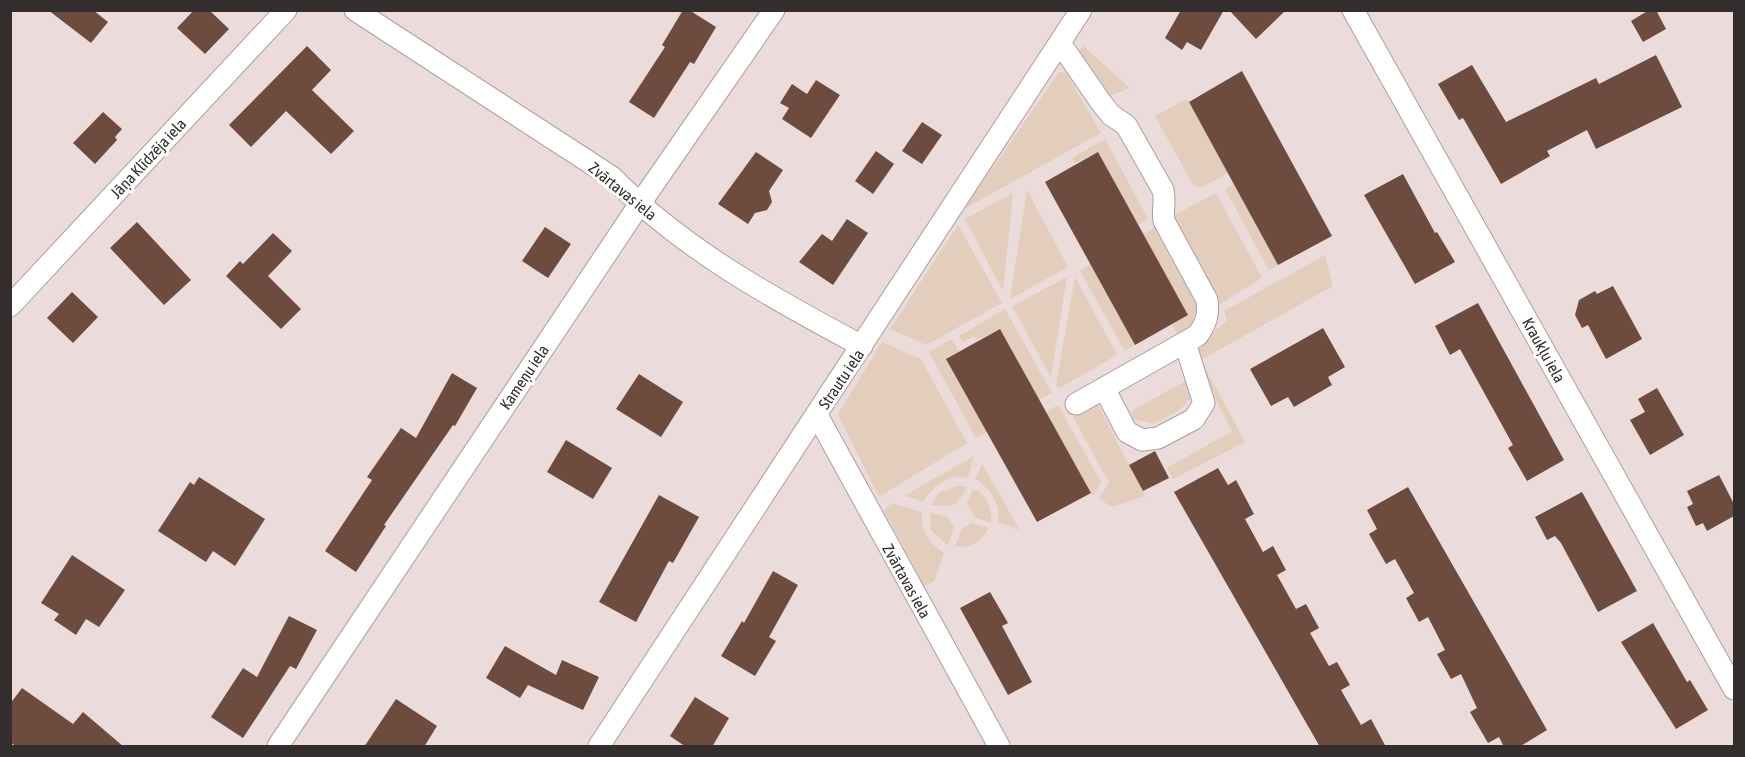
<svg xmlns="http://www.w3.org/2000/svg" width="1745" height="757" viewBox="0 0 1745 757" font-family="'Asap Condensed',sans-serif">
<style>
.green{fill:#e3cdbc}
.building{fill:#6d4b3e}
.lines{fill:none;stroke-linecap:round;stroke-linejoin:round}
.street-casing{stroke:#ad9e9e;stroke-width:23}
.street{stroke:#fff;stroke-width:21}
.labels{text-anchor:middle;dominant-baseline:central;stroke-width:6;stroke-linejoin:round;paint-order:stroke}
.street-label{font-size:16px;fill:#332d2d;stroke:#fff}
</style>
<rect width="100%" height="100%" fill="#ebdcdb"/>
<!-- green -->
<g class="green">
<path d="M1083 46 1130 88 1109 96 1077 55Z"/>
<path d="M1059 72 1066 73 1101 133 964 209Z"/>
<path d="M1187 99 1228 173 1200 188 1192 183 1155 116Z"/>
<path d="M1105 139 1148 219 1138 225 1098 152 1075 163 1072 158Z"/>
<path d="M1234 184 1278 265 1269 270 1225 189Z"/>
<path d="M1027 190 1068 267 1010 299Z"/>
<path d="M1013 193 1003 291 965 219Z"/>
<path d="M1216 193 1262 278 1220 304 1171 217Z"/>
<path d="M958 225 1002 303 926 345 890 329Z"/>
<path d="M1154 228 1197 305 1191 326 1177 334 1172 325 1188 315 1143 234Z"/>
<path d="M1325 255 1333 286 1201 360 1245 442 1173 479 1167 468 1232 431 1198 365 1197 344 1227 321 1224 311Z"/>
<path d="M1091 264 1135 345 1125 351 1080 271Z"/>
<path d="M1067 277 1051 377 1012 306Z"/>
<path d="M1075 277 1117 355 1058 389 1056 385Z"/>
<path d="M1005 309 1052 393 1039 400 1000 329 977 340 974 336 963 342 959 336Z"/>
<path d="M952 339 959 351 950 357 987 432 976 438 929 352Z"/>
<path d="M882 342 921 359 967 443 879 497 838 414Z"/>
<path d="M1185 381 1192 385C1194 407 1170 415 1154 424L1132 419V411Z"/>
<path d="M1097 403 1145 496 1111 507 1099 498 1109 483 1073 417Z"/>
<path d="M1058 405 1101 482 1093 496 1046 412Z"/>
<path d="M974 456 968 478C946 473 935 486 923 501L904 496Z"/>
<path d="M982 464 1020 530 998 522C1002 506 989 486 975 479Z"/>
<path d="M957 486H967C958 507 953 508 931 505L939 493Z"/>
<path d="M973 489C988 496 992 506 991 523L974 517 967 503Z"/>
<path d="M892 503 922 512C921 531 928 543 944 553L934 581 924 586 884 510Z"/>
<path d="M930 512 947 517 954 527 948 546 931 530Z"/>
<path d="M972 523 989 528C982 541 970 550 955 546L962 528Z"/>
</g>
<!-- building -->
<g class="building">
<path d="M48 10H93L108 22 91 43Z"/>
<path d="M194 10H209L229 29 205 54 177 28Z"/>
<path d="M683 10H689L716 27 694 64 690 62 654 118 629 102 665 47 662 45Z"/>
<path d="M1181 10H1224L1201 50 1187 42 1182 50 1165 38Z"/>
<path d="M1229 10H1286L1256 39Z"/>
<path d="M1649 10H1656L1666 29 1643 42 1631 21Z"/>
<path d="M307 46 331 70 312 90 354 131 331 154 286 111 251 147 229 125Z"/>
<path d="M1656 55 1682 107 1596 149 1587 130 1547 151 1550 156 1501 184 1463 118 1459 120 1438 84 1472 65 1506 122 1596 78 1599 84Z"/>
<path d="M1242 71 1332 236 1278 265 1189 102Z"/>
<path d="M816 80 840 95 811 138 782 119 789 108 780 103 792 84 807 94Z"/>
<path d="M103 112 122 129 115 137 117 140 95 164 73 143Z"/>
<path d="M922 122 942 135 922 164 902 151Z"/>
<path d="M876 151 894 164 873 194 855 181Z"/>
<path d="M756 152 783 170 769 191 772 202 767 210 755 213 748 224 718 204Z"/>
<path d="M1098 152 1188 315 1135 345 1045 182Z"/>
<path d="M1403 174 1435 233 1437 232 1455 262 1415 284 1364 195Z"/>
<path d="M847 219 868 233 833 285 799 262 822 234 832 241Z"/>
<path d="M137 222 191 280 164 305 110 248Z"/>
<path d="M545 227 571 244 548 278 522 261Z"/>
<path d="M273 233 292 251 268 276 301 309 281 329 226 276 240 261 243 264Z"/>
<path d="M1613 286 1642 339 1606 359 1588 325 1582 328 1575 315 1579 300 1595 291 1597 294Z"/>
<path d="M72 292 98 317 73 343 47 318Z"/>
<path d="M1478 303 1564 460 1527 481 1508 448 1513 445 1460 349 1450 355 1435 326Z"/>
<path d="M1323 328 1345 367 1328 377 1332 385 1294 407 1288 397 1271 406 1250 369Z"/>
<path d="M1000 329 1091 493 1037 522 946 359Z"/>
<path d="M452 373 477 388 455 426 453 425 384 525 386 526 356 572 325 551 372 480 367 477 401 428 416 438Z"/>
<path d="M639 374 683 402 661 437 616 409Z"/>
<path d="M1657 388 1684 435 1650 455 1630 420 1645 412 1638 399Z"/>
<path d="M566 440 612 468 593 499 547 472Z"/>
<path d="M1155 451 1169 478 1143 491 1129 465Z"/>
<path d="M1218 468 1228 485 1236 480 1254 514 1245 519 1263 552 1273 546 1286 570 1277 575 1296 609 1306 604 1319 628 1310 633 1329 666 1337 662 1350 685 1341 690 1361 725 1371 719 1386 747H1320L1174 492Z"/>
<path d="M1719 475 1734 504V516L1707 531 1703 523 1696 526 1687 507 1693 504 1687 491Z"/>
<path d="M199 477 265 519 235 566 213 551 206 562 158 531 190 482 194 485Z"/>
<path d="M1408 487 1547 730 1519 747H1504L1499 737 1488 743 1470 712 1477 708 1461 674 1451 679 1437 654 1445 650 1428 617 1419 622 1406 598 1414 593 1395 559 1386 564 1369 534 1377 529 1367 510Z"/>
<path d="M1582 492 1637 591 1598 612 1561 543 1555 536 1547 540 1535 517Z"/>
<path d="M659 495 699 517 673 563 669 561 636 622 599 602Z"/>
<path d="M72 555 125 590 99 627 86 619 76 635 54 620 59 614 41 603Z"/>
<path d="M773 571 798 585 769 637 776 641 755 676 721 656 742 621 744 623Z"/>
<path d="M990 592 1008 623 1002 626 1032 682 1008 695 960 608Z"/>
<path d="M289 616 317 630 296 669 290 666 243 738 211 717 243 668 257 677Z"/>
<path d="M1653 623 1687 682 1690 680 1708 710 1676 729 1621 642Z"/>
<path d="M505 646 556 675 562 660 599 677 583 710 528 685 520 698 486 678Z"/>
<path d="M22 688 73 724 83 712 124 747H17L10 742V704Z"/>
<path d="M695 697 729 718 712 747H686L670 736Z"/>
<path d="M396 699 437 726 424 747H364Z"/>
</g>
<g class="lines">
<!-- street casing -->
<g class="street-casing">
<g id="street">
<path d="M355 10 612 177C682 249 774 299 862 346"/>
<path d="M1353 10 1734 689"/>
<path d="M1060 43 1100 101 1111 115 1126 125 1163 190C1166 202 1162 210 1164 221L1207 300C1209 315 1206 323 1198 335L1076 404"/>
<path d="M10 306 286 10"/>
<path d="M1104 388 1127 432 1142 440 1158 438 1194 419 1204 403 1185 343"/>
<path d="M817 415 999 746"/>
<path d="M278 746 639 205 774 10"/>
<path d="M599 746 1081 10"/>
</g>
</g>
<!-- street -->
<use href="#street" class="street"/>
</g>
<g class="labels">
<!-- street labels -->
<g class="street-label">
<text transform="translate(148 158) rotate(-47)">Jāņa Klīdzēja iela</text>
<text transform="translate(623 191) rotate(39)">Zvārtavas iela</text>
<text transform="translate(1544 350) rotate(61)">Kraukļu iela</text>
<text transform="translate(524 377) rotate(-56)">Kameņu iela</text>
<text transform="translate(841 379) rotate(-56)">Strautu iela</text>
<text transform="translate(907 581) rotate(61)">Zvārtavas iela</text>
</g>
</g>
<!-- border -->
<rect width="1745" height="757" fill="none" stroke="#332d2d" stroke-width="24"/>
</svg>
